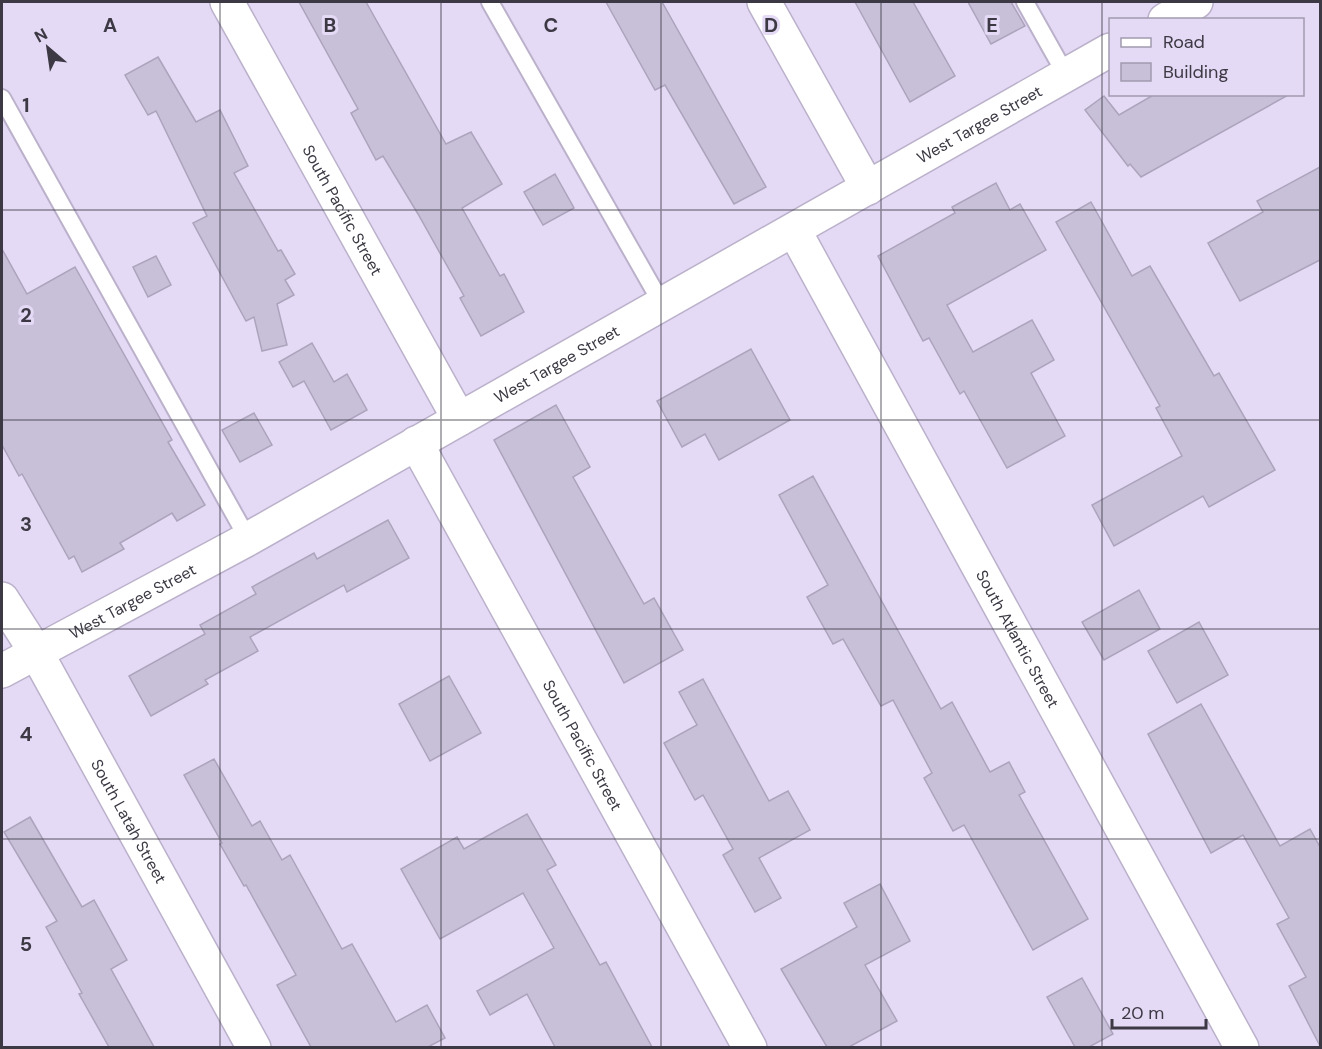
<svg xmlns="http://www.w3.org/2000/svg" width="1322" height="1049" viewBox="0 0 1322 1049" font-family="'DM Sans',sans-serif">
<style>
.building{fill:#c8bfd9;stroke:#aca3bc;stroke-width:1.5}
.lines{fill:none;stroke-linecap:round;stroke-linejoin:round}
.service-casing{stroke:#bbb1cb;stroke-width:20}
.minor-casing{stroke:#bbb1cb;stroke-width:36}
.tertiary-casing{stroke:#bbb1cb;stroke-width:36}
.service{stroke:#fff;stroke-width:16}
.minor{stroke:#fff;stroke-width:33}
.tertiary{stroke:#fff;stroke-width:33}
.grid{fill:none;stroke:#3d3944;stroke-width:1.5;stroke-opacity:0.55}
.labels{text-anchor:middle;dominant-baseline:central;stroke-width:6;stroke-linejoin:round;paint-order:stroke}
.street-label{font-size:16px;fill:#3d3944;stroke:#e4daf5}
.grid-label{font-size:20px;text-anchor:middle;font-weight:bold;fill:#3d3944;stroke:#e4daf5;stroke-width:6;stroke-linejoin:round;paint-order:stroke}
</style>
<rect width="100%" height="100%" fill="#e4daf5"/>
<!-- building -->
<g class="building">
<path d="M299 2H366L446 144 471 132 502 184 462 208 500 276 504 274 524 312 481 336 460 298 464 296 418 214 383 156 376 160 351 113 358 109Z"/>
<path d="M606 2H662L766 187 734 204 665 85 655 90Z"/>
<path d="M855 2H913L955 76 910 102Z"/>
<path d="M968 2H1011L1025 26 991 44Z"/>
<path d="M158 57 196 122 220 110 248 166 234 173 278 251 281 250 295 274 285 280 294 295 277 304 287 345 262 351 254 317 246 321 193 223 207 216 156 111 148 115 125 75Z"/>
<path d="M1155 94H1290L1141 177 1130 164 1128 166 1085 110 1104 96 1119 115Z"/>
<path d="M1320 167V260L1240 301 1208 243 1263 212 1257 201Z"/>
<path d="M555 174 574 208 543 225 524 192Z"/>
<path d="M996 183 1010 210 1020 204 1046 250 947 305 973 352 1032 320 1054 360 1031 373 1065 436 1007 468 964 391 960 394 929 338 923 341 878 256 955 213 952 207Z"/>
<path d="M1091 202 1132 276 1150 266 1214 376 1219 373 1275 470 1209 507 1203 496 1114 546 1092 505 1182 456 1156 408 1160 406 1056 222Z"/>
<path d="M2 249 27 294 75 267 172 440 168 442 205 505 177 521 172 513 120 543 124 549 82 572 74 556 69 559 22 474 19 476 2 445Z"/>
<path d="M156 256 171 285 148 297 133 267Z"/>
<path d="M312 343 334 382 347 374 367 410 331 430 304 381 293 387 279 362Z"/>
<path d="M751 349 790 420 719 460 705 434 682 447 657 401Z"/>
<path d="M556 405 590 467 573 477 644 604 654 598 683 650 624 683 494 440Z"/>
<path d="M254 413 272 445 240 462 222 430Z"/>
<path d="M813 476 941 709 952 702 990 772 1009 762 1025 792 1019 795 1088 919 1033 950 964 825 953 831 924 778 932 773 893 700 881 706 843 639 833 644 807 597 828 585 779 495Z"/>
<path d="M388 520 409 558 347 592 344 585 250 637 258 651 205 680 208 684 151 716 129 676 205 634 200 625 256 594 252 587 314 553 317 559Z"/>
<path d="M1139 590 1160 629 1104 660 1082 622Z"/>
<path d="M1199 622 1228 675 1177 703 1148 651Z"/>
<path d="M449 676 481 733 430 761 399 704Z"/>
<path d="M703 679 769 801 788 791 810 830 759 858 781 898 755 912 723 855 733 849 703 795 695 800 664 743 697 725 679 692Z"/>
<path d="M1201 704 1280 846 1310 829 1320 847V1046L1289 986 1306 977 1277 924 1289 918 1243 835 1211 853 1148 734Z"/>
<path d="M214 759 252 826 260 821 282 860 290 855 342 949 352 944 396 1022 427 1005 445 1038 428 1047H311L277 985 296 975 246 885 244 886 220 844 222 843 184 775Z"/>
<path d="M527 814 556 865 547 870 600 965 606 962 652 1047H555L527 994 490 1015 477 991 554 948 523 893 440 939 401 869 457 837 464 849Z"/>
<path d="M30 817 82 907 94 900 127 960 111 969 154 1047H109L79 994 82 993 46 927 57 921 4 832Z"/>
<path d="M880 884 910 941 865 965 897 1021 849 1047H827L781 969 857 927 844 903Z"/>
<path d="M1082 978 1113 1034 1089 1047H1075L1047 997Z"/>
</g>
<g class="lines">
<!-- service casing -->
<g class="service-casing">
<g id="service">
<path d="M490 2 662 304"/>
<path d="M1025 2 1066 75"/>
<path d="M2 98 248 539"/>
</g>
</g>
<!-- minor casing -->
<g class="minor-casing">
<g id="minor">
<path id="s1" d="M227 2 459 419"/>
<path d="M764 2 868 188"/>
<path id="s2" d="M794 230 1242 1048"/>
<path id="s3" d="M416 443 750 1048"/>
<path id="s4" d="M2 599 36 652 254 1048"/>
</g>
</g>
<!-- tertiary casing -->
<g class="tertiary-casing">
<g id="tertiary">
<path d="M1165 20 1196 2"/>
<path id="s5" d="M2 671 248 539 1110 50"/>
</g>
</g>
<!-- service -->
<use href="#service" class="service"/>
<!-- minor -->
<use href="#minor" class="minor"/>
<!-- tertiary -->
<use href="#tertiary" class="tertiary"/>
</g>
<!-- grid -->
<path class="grid" d="M220 2V1048M441 2V1048M661 2V1048M881 2V1048M1102 2V1048M2 210H1320M2 420H1320M2 629H1320M2 839H1320"/>
<g class="labels">
<!-- street labels -->
<g class="street-label">
<text stroke="none"><textPath href="#s5" startOffset="1120">West Targee Street</textPath></text>
<text stroke="none"><textPath href="#s1" startOffset="238">South Pacific Street</textPath></text>
<text stroke="none"><textPath href="#s5" startOffset="634">West Targee Street</textPath></text>
<text stroke="none"><textPath href="#s5" startOffset="148">West Targee Street</textPath></text>
<text stroke="none"><textPath href="#s2" startOffset="466">South Atlantic Street</textPath></text>
<text stroke="none"><textPath href="#s3" startOffset="345">South Pacific Street</textPath></text>
<text stroke="none"><textPath href="#s4" startOffset="256">South Latah Street</textPath></text>
</g>
</g>
<g class="grid-label">
<text x="110" y="32">A</text>
<text x="330" y="32">B</text>
<text x="551" y="32">C</text>
<text x="771" y="32">D</text>
<text x="992" y="32">E</text>
<text x="26" y="112">1</text>
<text x="26" y="322">2</text>
<text x="26" y="531">3</text>
<text x="26" y="741">4</text>
<text x="26" y="951">5</text>
</g>
<!-- border -->
<rect width="1322" height="1049" fill="none" stroke="#3d3944" stroke-width="6"/>
<!-- legend -->
<rect x="1109" y="18" width="195" height="78" fill="#e4daf5" stroke="#a19aae" stroke-width="1.5"/>
<rect x="1121" y="38" width="30" height="9" fill="#ffffff" stroke="#a19aae" stroke-width="1.5"/>
<text x="1163" y="48" font-size="18" fill="#3d3944">Road</text>
<rect x="1121" y="63" width="30" height="18" fill="#c8bfd9" stroke="#a19aae" stroke-width="1.5"/>
<text x="1163" y="78" font-size="18" fill="#3d3944">Building</text>
<!-- north arrow -->
<g transform="translate(48 48) rotate(331)" stroke="#e4daf5" stroke-width="4.5" paint-order="stroke">
<path d="M0-4.5L10 22L0 15L-10 22Z" fill="#3d3944"/>
<text y="-9" font-size="16" font-weight="bold" text-anchor="middle" fill="#3d3944">N</text>
</g>
<!-- scale -->
<path d="M1112 1019v9h94v-9" fill="none" stroke="#3d3944" stroke-width="3"/>
<text x="1121" y="1019" font-size="18" fill="#3d3944" stroke="#e4daf5" stroke-width="4.5" paint-order="stroke">20 m</text>
</svg>
